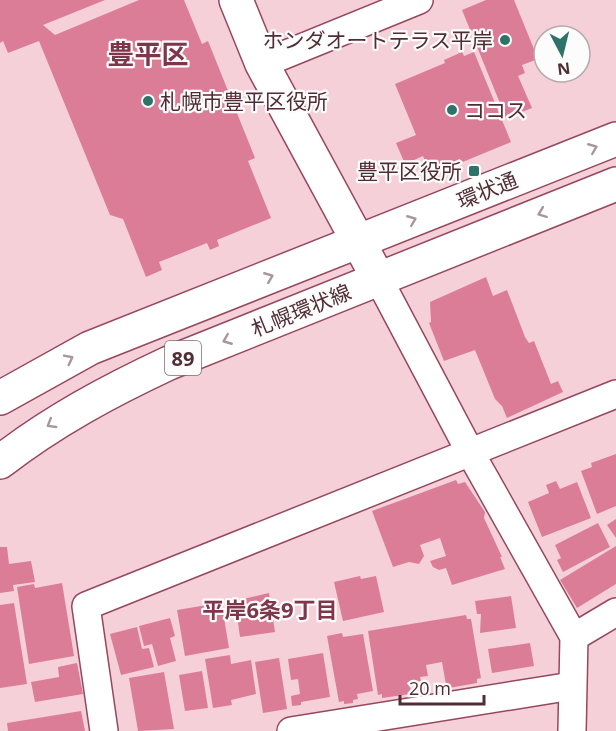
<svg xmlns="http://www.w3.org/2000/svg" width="616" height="731" viewBox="0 0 616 731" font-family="'Open Sans','Noto Sans JP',sans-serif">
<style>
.building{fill:#dc7d98}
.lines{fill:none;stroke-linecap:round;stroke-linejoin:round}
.minor-casing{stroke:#95485f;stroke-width:30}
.tertiary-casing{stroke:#95485f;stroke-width:36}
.primary-casing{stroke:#95485f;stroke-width:36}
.minor{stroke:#fff;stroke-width:27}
.tertiary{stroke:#fff;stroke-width:33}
.primary{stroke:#fff;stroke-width:33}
.oneway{stroke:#a8969a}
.poi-dot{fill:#2d7369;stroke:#fcfcfc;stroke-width:2}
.labels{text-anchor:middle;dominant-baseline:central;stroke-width:4.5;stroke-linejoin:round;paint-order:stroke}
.shield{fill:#fcfcfc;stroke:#846b71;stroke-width:1.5}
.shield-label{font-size:20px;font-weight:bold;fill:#502d36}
.poi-label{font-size:21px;fill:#502d36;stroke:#fcfcfc;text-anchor:end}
.street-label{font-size:21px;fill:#502d36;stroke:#fcfcfc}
.neighbourhood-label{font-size:22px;font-weight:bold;fill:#7f354c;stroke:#fcfcfc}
.district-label{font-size:27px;font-weight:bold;fill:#7f354c;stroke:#fcfcfc}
</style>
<rect width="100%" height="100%" fill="#f5d0d8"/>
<!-- building -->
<g class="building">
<path d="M0 0H105L43 25 55 35 139 0H184L202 44 208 41 255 158 248 161 271 218 217 240 219 246 210 250 207 243 159 262 162 270 146 277 123 219 110 215 39 41 8 53 3 41 0 43Z"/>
<path d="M486 0H514L538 59 522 65 525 73 518 76 532 108 506 118 462 10Z"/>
<path d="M462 52 464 56 474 52 511 142 431 175 423 156 405 164 396 143 416 135 395 84 445 63 444 60Z"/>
<path d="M486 277 493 296 507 290 525 337 529 343 534 341 551 384 558 381 563 392 507 418 502 406 495 399 475 350 444 361 429 323 431 322 430 302Z"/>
<path d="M616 454V506L597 514 581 471 592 467 591 463Z"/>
<path d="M456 480 458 484 465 482 485 512 484 518 502 557H500L505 569 452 585 446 568 439 570 433 567 430 561 446 556 440 538 420 545 424 556 419 564 409 562 393 567 372 511Z"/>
<path d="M556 481 560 489 577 482 591 518 542 537 528 502 549 493 546 485Z"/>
<path d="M616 519V538L607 525Z"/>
<path d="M598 523 610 547 563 572 557 560 561 558 555 545Z"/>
<path d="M616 546V584L577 608 560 580Z"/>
<path d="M0 547H7L9 564 31 561 35 582 13 585 14 591 0 593Z"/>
<path d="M360 576 361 579 376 576 384 612 343 621 334 582Z"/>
<path d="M62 583 74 656 29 664 17 587 34 584 35 588Z"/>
<path d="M269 593 275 632 240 637 235 601Z"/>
<path d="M511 596 516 628 480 633 481 614H477L475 601Z"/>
<path d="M14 603 27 684 0 688V605Z"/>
<path d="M207 605V609L222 606 229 648 185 656 177 610Z"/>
<path d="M466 615 467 619H471L481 678 477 679V683L449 688V684L446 685 442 662 426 665 428 676 420 677 421 681 411 683 410 694 382 698V694L378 695 368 631Z"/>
<path d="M170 618 175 636 170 638 176 661 158 666 152 644 144 646 139 626Z"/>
<path d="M137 627 142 649 149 648 154 667 121 675 110 634Z"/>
<path d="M342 633 343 637 363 634 373 691 357 694 358 699 353 700V703L344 704V701L339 702 327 636Z"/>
<path d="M530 643 534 666 492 673 488 649Z"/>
<path d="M323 653 330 697 301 702V705L292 706 291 696 300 694 298 679 291 680 288 659Z"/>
<path d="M230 655 231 664 251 660 256 694 231 700 232 705 213 708 205 659Z"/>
<path d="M279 658 287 709 263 713 255 662Z"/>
<path d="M77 663 83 694 35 702 31 682 59 677 58 667Z"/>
<path d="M202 671 208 708 185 711 179 675Z"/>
<path d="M164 672 174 729 138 731 129 678Z"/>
<path d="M81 711 85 731H8L7 723Z"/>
</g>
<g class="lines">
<!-- minor casing -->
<g class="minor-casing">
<g id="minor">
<path d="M262 64 419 0"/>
<path d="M378 278 470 452 574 637 572 731"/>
<path d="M574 637 616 612"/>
<path d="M104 731 86 606 616 394"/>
<path d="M291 731 572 686"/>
</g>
</g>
<!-- tertiary casing -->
<g class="tertiary-casing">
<path id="tertiary" d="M236 0 262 64 378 278"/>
</g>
<!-- primary casing -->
<g class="primary-casing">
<g id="primary">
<path d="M0 398 90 348 616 139"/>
<path d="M0 462C53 421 109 391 169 363L616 184"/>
</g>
</g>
<!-- minor -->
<use href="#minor" class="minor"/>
<!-- tertiary -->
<use href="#tertiary" class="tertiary"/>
<!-- primary -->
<use href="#primary" class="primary"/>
</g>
<!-- one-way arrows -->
<defs><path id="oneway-chevron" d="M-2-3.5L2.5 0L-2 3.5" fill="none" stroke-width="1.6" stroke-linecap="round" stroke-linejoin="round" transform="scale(1.5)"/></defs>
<g class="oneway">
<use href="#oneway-chevron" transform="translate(593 148) rotate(-22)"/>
<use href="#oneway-chevron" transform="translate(542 213) rotate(159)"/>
<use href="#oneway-chevron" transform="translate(412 220) rotate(-22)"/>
<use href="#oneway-chevron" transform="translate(269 277) rotate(-22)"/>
<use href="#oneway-chevron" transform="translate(227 340) rotate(158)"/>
<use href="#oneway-chevron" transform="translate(69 359) rotate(-27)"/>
<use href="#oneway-chevron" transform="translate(51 424) rotate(149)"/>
</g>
<!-- markers -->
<g class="poi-dot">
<circle cx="505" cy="40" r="6"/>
<circle cx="148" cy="101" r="6"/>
<circle cx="452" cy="110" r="6"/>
<rect x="468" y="165" width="12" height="12" rx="3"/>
</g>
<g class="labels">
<!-- shield labels -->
<rect class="shield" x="165" y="341" width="36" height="34" rx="4.5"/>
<g class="shield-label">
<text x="183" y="358">89</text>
</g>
<!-- poi labels -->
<g class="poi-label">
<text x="493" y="40">ホンダオートテラス平岸</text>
<text x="160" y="101" text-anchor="start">札幌市豊平区役所</text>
<text x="464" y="110" text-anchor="start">ココス</text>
<text x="462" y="171">豊平区役所</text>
</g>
<!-- street labels -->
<g class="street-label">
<text transform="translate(487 190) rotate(-22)">環状通</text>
<text transform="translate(301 310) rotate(-22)">札幌環状線</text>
</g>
<!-- neighbourhood labels -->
<g class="neighbourhood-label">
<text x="270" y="609">平岸6条9丁目</text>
</g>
<!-- district labels -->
<g class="district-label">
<text x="148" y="53">豊平区</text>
</g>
</g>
<!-- north arrow -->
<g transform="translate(562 54) rotate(173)"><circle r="28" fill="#fcfcfc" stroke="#b7a9ad" stroke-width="1.5"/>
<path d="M0-4.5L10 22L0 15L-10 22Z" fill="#2d7369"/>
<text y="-9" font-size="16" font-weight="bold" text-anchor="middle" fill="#502d36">N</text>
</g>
<!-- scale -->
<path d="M400 695v9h84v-9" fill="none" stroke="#502d36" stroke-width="3"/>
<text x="409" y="695" font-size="18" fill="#502d36" stroke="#fcfcfc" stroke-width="4.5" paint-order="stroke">20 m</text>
</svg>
